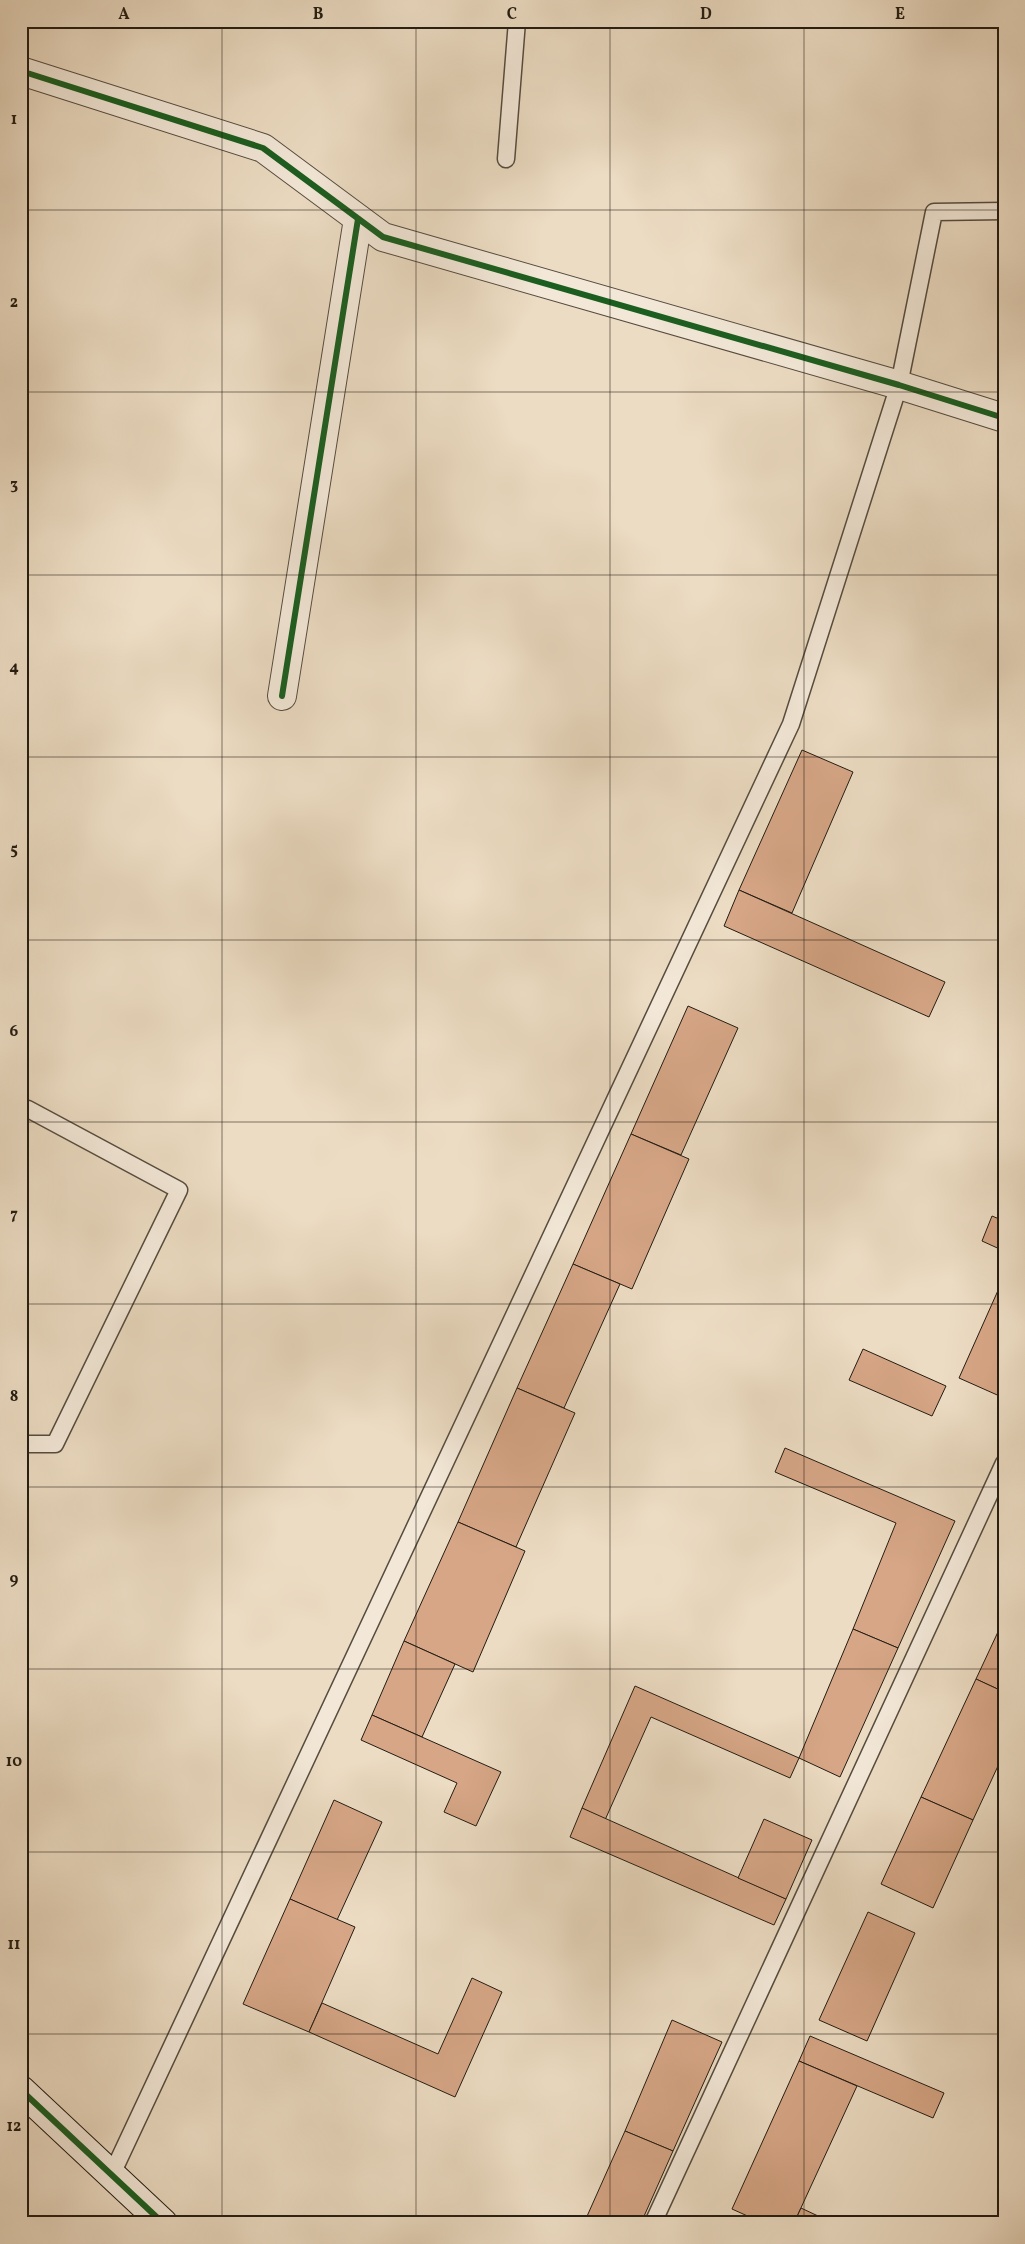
<svg xmlns="http://www.w3.org/2000/svg" width="1025" height="2244" viewBox="0 0 1025 2244" font-family="Vollkorn,serif">
<style>
.building{fill:#d6a686;stroke:#231c13}
.lines{fill:none;stroke-linecap:round;stroke-linejoin:round}
.lane-casing{stroke:#554c3f;stroke-width:19}
.street-casing{stroke:#554c3f;stroke-width:30}
.secondary-casing{stroke:#231c13;stroke-width:30}
.lane{stroke:#f3e8d8;stroke-width:16}
.street{stroke:#f3e8d8;stroke-width:28}
.secondary{stroke:#f3e8d8;stroke-width:28}
.cycleway-casing{stroke:#f3e8d8;stroke-width:9}
.cycleway{stroke:#1b5e20;stroke-width:6}
.grid{fill:none;stroke:#231c13;stroke-width:1;stroke-opacity:0.55}
.neatline{fill:none;stroke:#231c13;stroke-width:2}
.grid-label{font-size:16px;text-anchor:middle;font-weight:bold;fill:#231c13}
</style>
<rect width="100%" height="100%" fill="#ecdcc3"/>
<filter id="stains"><feTurbulence type="fractalNoise" baseFrequency=".004" numOctaves="4"/><feColorMatrix values="0 0 0 0 .2 0 0 0 0 .09 0 0 0 0 .02 0 0 0 .5 -.17"/></filter>
<radialGradient id="worn" r=".72"><stop offset=".6" stop-color="#630" stop-opacity="0"/><stop offset="1" stop-color="#630" stop-opacity=".3"/></radialGradient>
<!-- building -->
<g class="building">
<path d="M802 750 853 772 792 913 739 890Z"/>
<path d="M739 890 945 982 929 1017 724 926Z"/>
<path d="M688 1006 738 1028 681 1155 631 1134Z"/>
<path d="M631 1134 689 1159 632 1289 573 1264Z"/>
<path d="M992 1216 1004 1221V1251L982 1241Z"/>
<path d="M573 1264 620 1284 564 1408 517 1388Z"/>
<path d="M1004 1277V1398L959 1378Z"/>
<path d="M863 1349 946 1386 932 1416 849 1380Z"/>
<path d="M517 1388 575 1413 516 1547 458 1522Z"/>
<path d="M785 1448 955 1521 898 1648 853 1629 896 1523 775 1472Z"/>
<path d="M458 1522 525 1551 473 1672 404 1641Z"/>
<path d="M1004 1619V1692L976 1679Z"/>
<path d="M853 1629 898 1648 840 1777 799 1758Z"/>
<path d="M404 1641 455 1664 422 1737 372 1715Z"/>
<path d="M976 1679 1004 1692V1753L973 1820 921 1797Z"/>
<path d="M635 1686 799 1758 790 1778 651 1717 605 1820 582 1808Z"/>
<path d="M372 1715 501 1772 476 1826 444 1812 457 1783 361 1740Z"/>
<path d="M921 1797 973 1820 933 1908 881 1884Z"/>
<path d="M334 1800 382 1822 337 1920 290 1899Z"/>
<path d="M582 1808 786 1899 774 1925 570 1837Z"/>
<path d="M764 1819 812 1840 786 1899 738 1878Z"/>
<path d="M290 1899 355 1927 309 2032 243 2004Z"/>
<path d="M868 1912 915 1933 867 2041 819 2020Z"/>
<path d="M472 1978 502 1992 455 2097 309 2032 322 2003 438 2054Z"/>
<path d="M672 2020 722 2042 673 2151 625 2131Z"/>
<path d="M810 2036 944 2093 933 2118 799 2061Z"/>
<path d="M799 2061 857 2086 794 2223H763L732 2209Z"/>
<path d="M625 2131 673 2151 641 2223H584Z"/>
<path d="M801 2208 833 2223H794Z"/>
</g>
<g class="lines">
<!-- lane casing -->
<g class="lane-casing">
<g id="lane">
<path d="M506 159 517 21"/>
<path d="M21 1444H55L179 1190 28 1109"/>
<path d="M112 2174 791 724 899 385 934 212 1004 211"/>
<path d="M653 2223 1004 1463"/>
</g>
</g>
<!-- street casing -->
<g class="street-casing">
<g id="street">
<path d="M21 71 263 148 383 237 899 385 1004 418"/>
<path d="M282 696 358 219"/>
</g>
</g>
<!-- secondary casing -->
<g class="secondary-casing">
<path id="secondary" d="M21 2090 163 2223"/>
</g>
<!-- lane -->
<use href="#lane" class="lane"/>
<!-- street -->
<use href="#street" class="street"/>
<!-- secondary -->
<use href="#secondary" class="secondary"/>
<!-- cycleway casing -->
<g class="cycleway-casing">
<g id="cycleway">
<path d="M21 71 263 148 383 237 899 385 1004 418"/>
<path d="M282 696 358 219"/>
<path d="M21 2090 163 2223"/>
</g>
</g>
<!-- cycleway -->
<use href="#cycleway" class="cycleway"/>
</g>
<!-- grid -->
<path class="grid" d="M222 21V2223M416 21V2223M610 21V2223M804 21V2223M21 210H1004M21 392H1004M21 575H1004M21 757H1004M21 940H1004M21 1122H1004M21 1304H1004M21 1487H1004M21 1669H1004M21 1852H1004M21 2034H1004"/>
<!-- margin -->
<rect width="1025" height="2244" fill="none" stroke="#ecdcc3" stroke-width="55"/>
<rect x="28" y="28" width="970" height="2188" class="neatline"/>
<g class="grid-label">
<text x="124" y="19">A</text>
<text x="318" y="19">B</text>
<text x="512" y="19">C</text>
<text x="706" y="19">D</text>
<text x="900" y="19">E</text>
<text x="14" y="124">1</text>
<text x="14" y="307">2</text>
<text x="14" y="489">3</text>
<text x="14" y="672">4</text>
<text x="14" y="854">5</text>
<text x="14" y="1036">6</text>
<text x="14" y="1219">7</text>
<text x="14" y="1401">8</text>
<text x="14" y="1584">9</text>
<text x="14" y="1766">10</text>
<text x="14" y="1949">11</text>
<text x="14" y="2131">12</text>
</g>
<rect width="100%" height="100%" filter="url(#stains)"/>
<rect width="100%" height="100%" fill="url(#worn)"/>
</svg>
